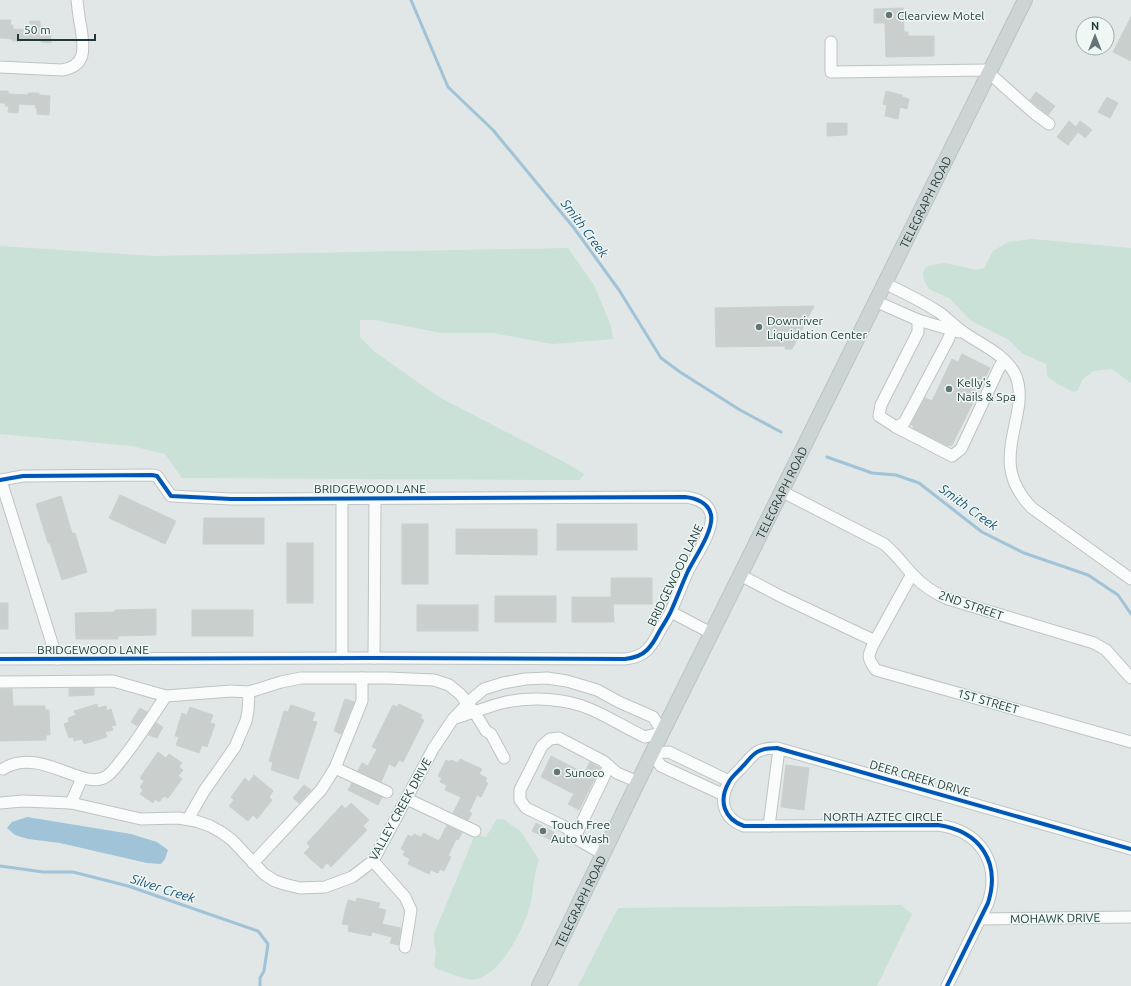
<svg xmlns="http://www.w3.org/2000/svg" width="1131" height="986" viewBox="0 0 1131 986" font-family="Ubuntu,sans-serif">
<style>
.green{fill:#c9e1d6}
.water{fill:#a0c3d7}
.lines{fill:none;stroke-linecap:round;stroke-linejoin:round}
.stream{stroke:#a0c3d7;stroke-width:3}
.building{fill:#cacfce;stroke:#c9d0cf}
.minor-casing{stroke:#bec4c3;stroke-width:13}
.major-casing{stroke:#bbc3c3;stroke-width:16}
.minor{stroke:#fafbfb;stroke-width:11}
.major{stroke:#ccd4d4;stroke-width:14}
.cycleway-casing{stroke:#eef7f4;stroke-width:6}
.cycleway{stroke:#0057b8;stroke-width:4}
.poi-dot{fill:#637675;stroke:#eef7f4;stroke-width:1.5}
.labels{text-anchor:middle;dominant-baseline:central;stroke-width:3;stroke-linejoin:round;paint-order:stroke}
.poi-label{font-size:12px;fill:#1f3938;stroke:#eef7f4;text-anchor:start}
.street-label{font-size:12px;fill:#1f3938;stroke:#eef7f4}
.water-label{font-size:13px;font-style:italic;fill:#195275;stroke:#eef7f4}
</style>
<rect width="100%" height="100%" fill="#e1e7e6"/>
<!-- green -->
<g class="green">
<path d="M1032 239 1131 248V383L1112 369 1093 371 1082 380 1078 390 1074 392 1056 383 1047 376 1046 364 1023 354 1009 340 970 320 949 298 929 289 924 280 923 274 925 268 929 266 938 264 945 263 976 270 984 268 993 251 1008 242Z"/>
<path d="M0 246 154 256 568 248 594 285 611 326 613 339 552 344 493 333H441L375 320H360V337L375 352 439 397 566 463 584 474 580 480 182 478 165 454 132 446 0 434Z"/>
<path d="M497 819 506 820C509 825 514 826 519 830 521 831 537 856 539 860 533 875 534 890 530 905 524 929 500 978 472 980 466 980 444 971 437 969L434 966 436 952 434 944V934L474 837 475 835 486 837Z"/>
<path d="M901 905 912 914 877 986H578L618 908Z"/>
</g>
<!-- water -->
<path class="water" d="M27 817 131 834 157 842 168 850 165 859 161 864 147 863 60 843 28 839 15 835 7 828 12 822Z"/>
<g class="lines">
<!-- stream -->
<g class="stream">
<path d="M411 0 448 87 493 130 574 228 619 290 661 358 680 372 740 410 781 432"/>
<path d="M827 457 872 473 896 475 919 483 982 532 1024 553 1088 575 1118 595 1131 614"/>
<path d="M0 866 43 872H73L128 886 258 931 268 944 264 971 260 978V986"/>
</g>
</g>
<!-- building -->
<g class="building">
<path d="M903 8 904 32H908V36H934V56L886 57 885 23H874V9Z"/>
<path d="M1131 17V61L1113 52Z"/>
<path d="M0 20H11L10 25H13V29L29 30 30 21H40V26L43 27V30L51 31V43L41 42V40L21 39V41H12V39L0 38Z"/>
<path d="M0 91H8V94L28 95V93H39V95L50 96 49 115 37 114V108H35L36 105 19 104 18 113 8 112 9 106H5V103H0Z"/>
<path d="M886 91 902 95V97L909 99 907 109 900 107 898 119 885 116 887 105 883 104Z"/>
<path d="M1036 92 1055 106 1048 115 1030 100Z"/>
<path d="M1107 97 1118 103 1110 118 1098 112Z"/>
<path d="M1069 121 1076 127 1080 121 1092 130 1085 138 1078 132 1068 145 1057 137Z"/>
<path d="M827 123H847V135L827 136Z"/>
<path d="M814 306 792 349H785V346L716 347 715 308Z"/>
<path d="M962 354 990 368 952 445 948 446 913 428 914 426 911 425 925 398 932 401 952 359 958 362Z"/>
<path d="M120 495 176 521 165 544 109 518Z"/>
<path d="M61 496 72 533H75L87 572 62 580 50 543H48L36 504Z"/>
<path d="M204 518H264V544H203Z"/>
<rect x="402" y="524" width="26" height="60"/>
<rect x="557" y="524" width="80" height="26"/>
<path d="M456 529H537V555L456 554Z"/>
<rect x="287" y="543" width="26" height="60"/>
<path d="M611 578H652V604H613L614 622H572V597H611Z"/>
<rect x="495" y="596" width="61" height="26"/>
<rect x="0" y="603" width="8" height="26"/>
<rect x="417" y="605" width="61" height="26"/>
<path d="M156 609V635L118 636V639H76L75 613 115 612V610Z"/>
<rect x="192" y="610" width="61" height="26"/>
<path d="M69 688H94V695L69 696Z"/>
<path d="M0 689H12L13 706H45V710H49L50 735H46V740L0 741Z"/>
<path d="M345 699 354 702 341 734 334 731Z"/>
<path d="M97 704 98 708 106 706 107 711 111 709 116 725 111 726 113 730 105 732 107 737 84 744 82 739 74 741 73 737 69 738 64 724 69 722 68 718 76 715 74 711Z"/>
<path d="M399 704 422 715 420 718 424 720 403 762 399 760 395 767 389 764 381 782 358 771 362 763 368 766 377 749 372 747 393 705 397 707Z"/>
<path d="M291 705 315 713 312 721 317 722 298 779 271 770 273 762 269 761 284 711 288 712Z"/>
<path d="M190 707 213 715 210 723 215 724 207 747 202 745 199 753 176 745 179 737 175 736 182 713 187 715Z"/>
<path d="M140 708 147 712 137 726 131 722Z"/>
<path d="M156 723 163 727 157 738 148 735Z"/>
<path d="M158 752 166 758 169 754 182 763 179 767 183 770 178 776 182 779 168 798 164 796 159 802 155 799 153 803 140 794 143 790 140 787 144 781 140 778Z"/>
<path d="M551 756 584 773 590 762 600 768 579 810 568 804 574 794 541 777Z"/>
<path d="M460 759 482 769 479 774 487 778 485 782 488 783 481 797 477 795 469 812 472 813 468 820 453 813 461 797 445 790 447 785 440 782 442 778 438 776 446 760 450 762 451 760 458 763Z"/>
<path d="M786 765 809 768 804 810 781 807Z"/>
<path d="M254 775 273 791 269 797 272 800 257 819 253 815 248 821 229 806 234 800 231 797 245 778 249 782Z"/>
<path d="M352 783 382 797 378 805 348 790Z"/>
<path d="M304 785 311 790 299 803 293 798Z"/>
<path d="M351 803 369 820 363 826 367 830 331 867 327 863 322 869 304 853 310 847 307 843 342 805 345 809Z"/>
<path d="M536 823 554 832 551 840 532 831Z"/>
<path d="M447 825 462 833 458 840 456 839 448 856 451 857 444 871 440 869 438 873 431 870 429 874 408 864 410 859 403 855 405 851 401 849 408 835 412 837 414 834 421 837 423 833 439 841Z"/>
<path d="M357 898 380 903 378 908 386 910 382 924 401 928 398 945 390 943 392 937 372 932 371 936 348 931 349 925 342 924 348 900 356 902Z"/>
</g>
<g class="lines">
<!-- minor casing -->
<g class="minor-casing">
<g id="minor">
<path d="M831 42V72L991 70"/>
<path d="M0 67 62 70C87 66 84 48 81 28 79 19 78 9 77 0"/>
<path d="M989 73 1034 113 1049 124"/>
<path d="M884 283C903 292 922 301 940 313 949 320 957 328 966 334 984 346 1004 354 1015 374 1021 387 1020 401 1017 415 1009 453 1002 477 1032 508L1131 579"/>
<path d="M875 301 918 320 959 332"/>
<path d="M918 320V332L881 405 879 416 896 427 904 423 948 340 952 330"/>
<path d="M896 427 952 456 961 449 999 368 1004 360"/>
<path d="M0 480 23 476 152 475 157 476 171 496 231 499 685 497C696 498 709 503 711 515 714 530 695 557 688 571 682 584 677 598 671 611 668 618 663 625 659 632 656 638 652 645 647 650 641 656 634 658 625 659L374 658 0 659"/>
<path d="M1 481 57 659"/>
<path d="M781 491 884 544C895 553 903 564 912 574 922 585 934 593 948 599L1094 643 1106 650 1131 678"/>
<path d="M740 575 782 597 875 641C868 655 866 657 876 670L1131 742"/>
<path d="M671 612 711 633"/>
<path d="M875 641 912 574"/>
<path d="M342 658V498"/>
<path d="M374 658 375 498"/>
<path d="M0 682 113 681 166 696 231 691 249 692 281 682 301 678H388L434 680 449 685 460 694 475 713 486 731 491 734 504 758"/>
<path d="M652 753 661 766 724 795"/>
<path d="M652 753 669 752 729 781"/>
<path d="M335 768 387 792"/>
<path d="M3 769C40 745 84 793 107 776 113 772 118 764 123 758 139 738 152 716 166 696"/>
<path d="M407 799 475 831"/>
<path d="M0 803 23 801 71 803 141 819 178 818 196 821 210 826 221 832 232 840 264 874 275 881 284 884 300 888 325 887 352 877 373 861 433 749 453 719 473 698 484 689 503 683 525 679 547 678 567 681 597 690 619 702 653 717 663 732 645 737C626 728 609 717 590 709 565 698 532 697 506 702 489 706 469 714 453 719"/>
<path d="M71 803 82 778"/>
<path d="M188 819 204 791 235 747 246 721 248 711 249 692"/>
<path d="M769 826 779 749"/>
<path d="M575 837 609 766"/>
<path d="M603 854 577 839 567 828 526 808 520 800V790L542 746 550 739 559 738 603 761 617 773 638 782"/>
<path d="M373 861 405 897 411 910 405 947"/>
<path d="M253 863 321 790 335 768 362 701V678"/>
<path d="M980 919 1131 917"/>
<path d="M947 986 988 903C1001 862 980 831 938 825L744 826C724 819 718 801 729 782 732 776 739 771 743 766 748 761 752 754 759 751 765 748 770 748 777 748L1131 849"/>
</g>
</g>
<!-- major casing -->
<g class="major-casing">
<g id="major">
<path id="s1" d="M539 986 652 753 1025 0"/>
</g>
</g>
<!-- minor -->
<use href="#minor" class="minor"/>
<!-- major -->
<use href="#major" class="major"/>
<!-- cycleway casing -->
<g class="cycleway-casing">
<g id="cycleway">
<path d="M0 480 23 476 152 475 157 476 171 496 231 499 685 497C696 498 709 503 711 515 714 530 695 557 688 571 682 584 677 598 671 611 668 618 663 625 659 632 656 638 652 645 647 650 641 656 634 658 625 659L374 658 0 659"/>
<path d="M947 986 988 903C1001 862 980 831 938 825L744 826C724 819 718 801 729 782 732 776 739 771 743 766 748 761 752 754 759 751 765 748 770 748 777 748L1131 849"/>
</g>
</g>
<!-- cycleway -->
<use href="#cycleway" class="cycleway"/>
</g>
<!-- markers -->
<g class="poi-dot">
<circle cx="889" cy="15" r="4"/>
<circle cx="759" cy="327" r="4"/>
<circle cx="949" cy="389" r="4"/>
<circle cx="557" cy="772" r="4"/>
<circle cx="543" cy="831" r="4"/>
</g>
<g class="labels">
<!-- poi labels -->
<g class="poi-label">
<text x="897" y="15">Clearview Motel</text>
<text x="767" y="320">Downriver<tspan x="767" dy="14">Liquidation Center</tspan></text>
<text x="957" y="382">Kelly's<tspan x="957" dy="14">Nails &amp; Spa</tspan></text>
<text x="565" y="772">Sunoco</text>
<text x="551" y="824">Touch Free<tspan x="551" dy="14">Auto Wash</tspan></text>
</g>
<!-- street labels -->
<g class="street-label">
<text stroke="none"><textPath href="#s1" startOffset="874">TELEGRAPH ROAD</textPath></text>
<text x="370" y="488">BRIDGEWOOD LANE</text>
<text stroke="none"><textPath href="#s1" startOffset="550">TELEGRAPH ROAD</textPath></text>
<text transform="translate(675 575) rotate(-64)">BRIDGEWOOD LANE</text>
<text transform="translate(971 605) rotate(19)">2ND STREET</text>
<text x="93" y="649">BRIDGEWOOD LANE</text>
<text transform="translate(988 701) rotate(16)">1ST STREET</text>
<text transform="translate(920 778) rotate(16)">DEER CREEK DRIVE</text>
<text transform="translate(400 809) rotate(-61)">VALLEY CREEK DRIVE</text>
<text x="883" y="816">NORTH AZTEC CIRCLE</text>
<text stroke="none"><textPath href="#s1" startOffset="94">TELEGRAPH ROAD</textPath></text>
<text transform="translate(1055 918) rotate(-1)">MOHAWK DRIVE</text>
</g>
<!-- water labels -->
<g class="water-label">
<text transform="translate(585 228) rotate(53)">Smith Creek</text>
<text transform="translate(969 507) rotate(36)">Smith Creek</text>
<text transform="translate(163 888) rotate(18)">Silver Creek</text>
</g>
</g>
<!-- north arrow -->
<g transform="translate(1095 36)"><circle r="19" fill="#eef7f4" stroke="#9baba9"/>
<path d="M0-3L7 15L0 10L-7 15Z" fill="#637675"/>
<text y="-6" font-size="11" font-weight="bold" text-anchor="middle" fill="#1f3938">N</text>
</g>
<!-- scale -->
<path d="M18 34v6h77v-6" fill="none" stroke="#1f3938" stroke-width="2"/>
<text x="24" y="34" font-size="12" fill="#1f3938" stroke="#eef7f4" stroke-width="3" paint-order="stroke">50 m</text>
</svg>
